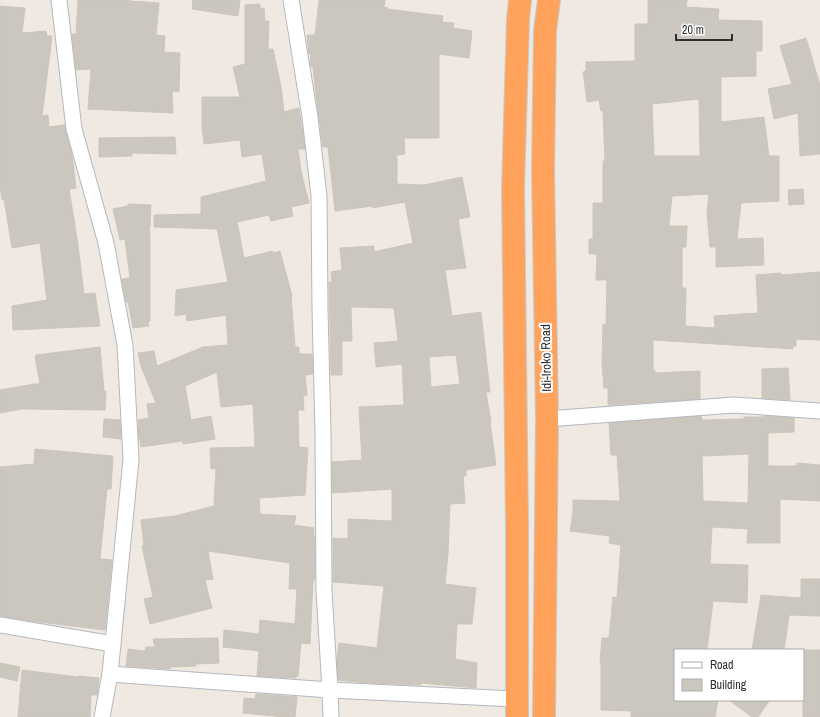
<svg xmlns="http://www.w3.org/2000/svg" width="820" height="717" viewBox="0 0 820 717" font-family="'Archivo Narrow',sans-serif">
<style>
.building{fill:#cbc7bf;stroke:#cbc5ba;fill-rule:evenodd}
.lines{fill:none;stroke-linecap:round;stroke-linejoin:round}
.street-casing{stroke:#b4b7c1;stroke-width:17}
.highway-casing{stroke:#c9c9c9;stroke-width:24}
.street{stroke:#fff;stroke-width:15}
.highway{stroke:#ffa35c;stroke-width:22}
.labels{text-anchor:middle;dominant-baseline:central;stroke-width:4;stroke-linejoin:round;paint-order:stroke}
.street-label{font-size:13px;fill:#2e2e2e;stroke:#fff}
</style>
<rect width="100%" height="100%" fill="#efe9e1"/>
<!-- building -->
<g class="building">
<path d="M78 0H130V1L159 3 156 35 165 36 164 52 180 53 179 92 172 91 173 113 88 109 91 69 76 70 72 34H76Z"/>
<path d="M193 0H240L238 16 192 9Z"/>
<path d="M319 0H385L384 7 388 8 387 9 443 16 442 22 454 23 453 28 472 31 469 58 439 54V138H404L405 154 397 155V184L424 185 462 177 470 217 458 219 466 268 445 270 452 316 481 312 490 392H486L491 422H490L496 465 466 470V476H463L465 503 450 504 448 553 445 584 476 588 472 624H457L455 659 477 663 476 688 421 683V685L368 683 338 680 337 660 339 643 377 648 384 586 333 582V538L348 539V519L392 521V489L332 493V462L362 460 359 407 404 405 402 364 376 367 374 343 398 341 394 308 356 307H351L352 341H342V375H331L329 282H332L331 272 342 270 340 248 374 246V252L413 243 405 202 372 208V206L335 211 328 147H323L316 95 313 67H311L310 64 311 54H309L307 35H315ZM456 355 460 384 431 387 429 357Z"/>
<path d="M648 0H687L686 7 719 9 718 20 762 21V51H756V76L721 77V122L764 117 769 156H779V201L741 203 737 239 763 238 764 265 716 267V247H710L707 212 709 194 672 196 669 226H687L686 247H682V288H686L685 326 715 328 714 316 758 313 756 275 781 273V275L820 272V340L796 339V346H793V349L653 340V371L655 370V373L700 371V399L608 405V388H604L602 363 603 324 606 325 607 280H596L597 254H589V239H593V203H603V161H605L603 111H601L599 100 587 102 583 72 586 71V62L635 61V24H648ZM699 99 700 156H654L652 104Z"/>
<path d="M260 4V9L264 8 265 21H269L268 49H273L281 87 284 112 299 108 305 149H298L301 171 309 203 291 207 293 216 271 221 269 215 237 222 244 258 273 251V253L280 251 292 296H291L295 347H299V354H312L313 374 305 375 307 395 303 396 304 410H298L299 447 308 448 305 495 259 498 260 514 296 516 294 525 314 528 313 536H315V580H313L310 644 301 643 298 676H296V678L257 676 259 651 223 647 224 630 259 634 260 620 295 624 297 589H289L290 563 208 551 213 579 205 580 212 608 150 624 144 599 153 597 142 546 144 545 141 520 175 516 214 506 216 468 211 469 210 448 255 447 253 404 221 407 217 372 185 386 191 420 211 416 215 439 183 444V441L141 447 140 440H139L138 420 149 418 147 404 156 403 141 366 138 353 154 351 157 366 203 347 228 345 226 315 187 321 186 314 175 316 176 290 228 282 217 229 154 227V215L201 214V197L266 181 262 154 242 157 240 140 204 144 202 126V97H240L233 67 245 64V5Z"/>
<path d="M0 6 25 8 22 33 46 31 47 36H52L42 116 48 115 49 127 65 125 72 155 76 188 69 189 78 245 84 294 95 293 100 326 13 330 12 306 47 300 40 243 12 248 4 199 2 200 0 185Z"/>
<path d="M806 38 820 85V154L800 156 798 113 774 119 768 89 792 84 780 46Z"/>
<path d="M175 137 176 154 132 153V156L99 157V138Z"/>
<path d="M803 189 804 204 789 205 788 190Z"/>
<path d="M128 204 151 205 150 227H149L150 236V321L148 322 149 326 133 328 128 302H126L122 279 130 278 125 239 120 240 113 209 128 206Z"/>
<path d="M100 347 104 391H106L105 410 22 409 0 413V390L34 384H40L35 356H36V355Z"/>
<path d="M788 368 790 400 762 398V369Z"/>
<path d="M701 416 702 420 744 419V417H763V416L794 418V432L768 433V466H797V463L820 465V501L780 499V543H747L748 529 712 527 710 564 748 565 747 603 713 601 707 650H675V700H718L715 717H631V711L601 710V663H600L602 638H609L613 597 617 598 621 545 609 543 610 536 570 531 573 512V500L620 501 617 455H611L609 423ZM749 454 748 503 703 501 702 456Z"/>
<path d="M104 419 120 420 121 439 103 437Z"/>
<path d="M35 449 113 456 111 489H107L100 559 112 560 105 630 39 622 0 616V467L34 464Z"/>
<path d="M801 579H820V616L789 615 784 650H752L761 595 801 598Z"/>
<path d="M218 638 219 663 196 664V666L170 667V669L126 666 128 649 145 651 146 647H155L153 639Z"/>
<rect x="803" y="650" width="17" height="67"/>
<path d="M0 663 20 667 17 681 0 677Z"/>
<path d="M22 670 78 677V676L99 678 97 695H91L90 717H18Z"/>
<path d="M256 694 297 697 295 717H284L243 713 244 698 255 699Z"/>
<path d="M729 700H770L758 717H752Z"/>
</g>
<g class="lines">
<!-- street casing -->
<g class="street-casing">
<g id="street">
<path d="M59 0 74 129 106 243 125 345 131 459 110 674 102 717"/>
<path d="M291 0 310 117 319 196 320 309 323 432 324 591 330 690 331 717"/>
<path d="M547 419 734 405 820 411"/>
<path d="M0 625 113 644"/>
<path d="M110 674 330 690 517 699"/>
</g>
</g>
<!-- highway casing -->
<g class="highway-casing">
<g id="highway">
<path d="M517 717V524L513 188 518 20 520 0"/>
<path d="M544 717 547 419 543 170 545 31 549 0"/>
</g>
</g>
<!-- street -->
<use href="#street" class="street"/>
<!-- highway -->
<use href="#highway" class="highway"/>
</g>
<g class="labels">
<!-- street labels -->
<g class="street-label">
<text transform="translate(546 358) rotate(-91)">Idi-Iroko Road</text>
</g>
</g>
<!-- legend -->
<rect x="674" y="649" width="130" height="52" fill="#ffffff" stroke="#ababab"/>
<rect x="682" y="662" width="20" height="6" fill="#ffffff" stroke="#ababab"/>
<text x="710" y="669" font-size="12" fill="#2e2e2e">Road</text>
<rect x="682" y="679" width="20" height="12" fill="#cbc7bf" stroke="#ababab"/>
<text x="710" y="689" font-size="12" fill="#2e2e2e">Building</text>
<!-- scale -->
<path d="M676 34v6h56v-6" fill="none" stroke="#2e2e2e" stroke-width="2"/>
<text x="682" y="34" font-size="12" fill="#2e2e2e" stroke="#ffffff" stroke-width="3" paint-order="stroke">20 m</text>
</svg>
